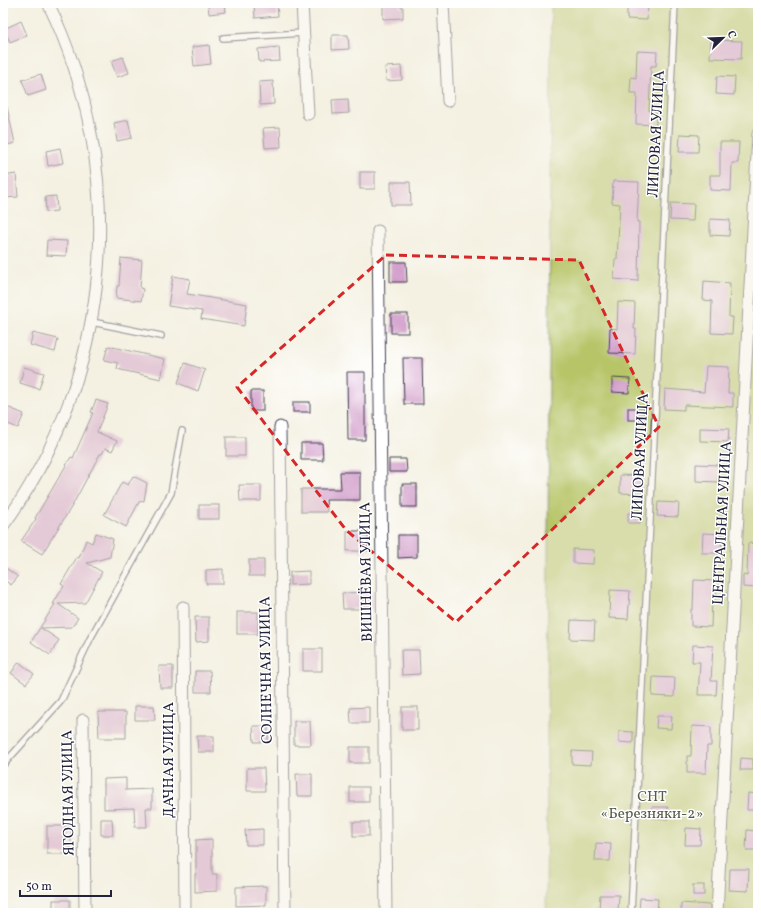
<svg xmlns="http://www.w3.org/2000/svg" width="761" height="916" viewBox="0 0 761 916" font-family="Vollkorn,serif">
<style>
.green{fill:#b7c567;stroke:#6c7451}
.building{fill:#d09ac8}
.lines{fill:none;stroke-linecap:round;stroke-linejoin:round}
.lane-casing{stroke:#424154;stroke-width:8}
.street-casing{stroke:#424154;stroke-width:13}
.lane{stroke:#fff;stroke-width:5.5}
.street{stroke:#fff;stroke-width:11}
.marked{fill:none;stroke:#d62828;stroke-width:3;stroke-dasharray:8 5;stroke-linejoin:round}
.labels{text-anchor:middle;dominant-baseline:central;stroke-width:3;stroke-linejoin:round;paint-order:stroke}
.street-label{font-size:15px;fill:#22223b;stroke:#fff}
.park-label{font-size:15px;fill:#565b4a;stroke:#fff}
</style>
<rect width="100%" height="100%" fill="#fff"/>
<filter id="ink" filterUnits="userSpaceOnUse"><feTurbulence type="fractalNoise" baseFrequency=".025" numOctaves="2"/><feDisplacementMap in="SourceGraphic" scale="8" xChannelSelector="R" yChannelSelector="G"/><feConvolveMatrix kernelMatrix="1 2 1 2 8 2 1 2 1" color-interpolation-filters="sRGB"/></filter>
<filter id="wash" filterUnits="userSpaceOnUse"><feTurbulence type="fractalNoise" baseFrequency=".012" numOctaves="4" result="noise"/><feDisplacementMap in="SourceGraphic" scale="16" xChannelSelector="R" yChannelSelector="G"/><feGaussianBlur stdDeviation="0.9" result="paint"/><feColorMatrix in="noise" values="0 0 0 0 0 0 0 0 0 0 0 0 0 0 0 0 0 1.4 0 .05"/><feComposite in="paint" operator="in"/></filter>
<g filter="url(#wash)">
<rect width="100%" height="100%" fill="#f4f1e2"/>
<!-- green -->
<path class="green" d="M551 3H758V913H546Z"/>
<g id="blocks">
<!-- building -->
<g class="building">
<path d="M208 3H225L226 12 209 14Z"/>
<path d="M254 3H277L278 16 255 18Z"/>
<path d="M383 3H400V7H403V18L383 19Z"/>
<path d="M627 5H648L647 20 627 19Z"/>
<path d="M21 21 27 35 10 42 4 29Z"/>
<path d="M332 35H348L349 49 332 50Z"/>
<path d="M711 40 742 41 741 59 710 58Z"/>
<path d="M209 45 211 64 194 66 192 47Z"/>
<path d="M279 47 280 61 259 62 258 49Z"/>
<path d="M637 51 657 52 656 66H651L649 111H656V125L636 124 637 93H630L631 77 636 78Z"/>
<path d="M123 57 129 73 117 77 111 61Z"/>
<path d="M401 66 402 80 386 81 385 67Z"/>
<path d="M41 74 46 90 28 96 22 80Z"/>
<path d="M717 76 735 77 734 95 716 94Z"/>
<path d="M273 81 274 104 260 105 259 82Z"/>
<path d="M348 99 349 113 333 114 332 100Z"/>
<path d="M7 107 15 143 3 146V108Z"/>
<path d="M128 120 132 138 117 141 114 123Z"/>
<path d="M280 127 281 147 265 148 263 128Z"/>
<path d="M680 134 699 135 698 152H679Z"/>
<path d="M720 142H739L738 163H732L731 191 710 190V175H720Z"/>
<path d="M60 148 63 163 48 166 46 151Z"/>
<rect x="360" y="172" width="15" height="17"/>
<path d="M16 174 18 197 3 198V176Z"/>
<path d="M613 181 639 182 637 222H639L638 281 614 279 615 259H617L620 204 612 203Z"/>
<path d="M391 182H410L411 205H391Z"/>
<path d="M56 196 57 211 46 212 45 197Z"/>
<path d="M671 203 694 204 693 221 670 220Z"/>
<path d="M710 219 730 220 729 236 710 235Z"/>
<path d="M47 240 67 241 66 256 46 255Z"/>
<path d="M121 258 142 260 140 288 143 289 141 301 116 298 117 286H119Z"/>
<path d="M390 262H406L407 282H390Z"/>
<path d="M173 276 190 279 187 294 247 304 244 326 201 319 202 311 168 306Z"/>
<path d="M704 281 730 283 729 317H733L732 334 711 333 712 301 703 300Z"/>
<path d="M618 302 635 303 634 329H636L635 354 609 353 610 328 617 329Z"/>
<rect x="391" y="314" width="17" height="19"/>
<path d="M33 333 58 339 55 352 30 345Z"/>
<path d="M108 346 165 359 161 379 117 369 118 363 104 360Z"/>
<path d="M403 358H422L423 404H404Z"/>
<path d="M185 363 205 370 198 391 178 383Z"/>
<path d="M706 366 729 367 728 393H733V407L684 405V410L664 409 665 389 704 392Z"/>
<path d="M24 367 44 373 39 389 20 383Z"/>
<path d="M347 372H365V440H348Z"/>
<path d="M612 378 630 379 629 393 612 392Z"/>
<rect x="251" y="391" width="12" height="20"/>
<path d="M96 400 108 404 97 432 117 441 112 451 105 448 102 454H100L72 506 42 554 21 541 36 519 35 518 71 457 73 458 93 413 91 412Z"/>
<rect x="293" y="402" width="17" height="10"/>
<path d="M7 407 24 414 18 428 3 422V417Z"/>
<rect x="628" y="408" width="16" height="12"/>
<path d="M700 428 729 429 728 442 700 441Z"/>
<rect x="226" y="437" width="19" height="19"/>
<path d="M301 443H322L323 460H301Z"/>
<path d="M389 459H406L407 472H389Z"/>
<path d="M696 464 718 465V482L696 481Z"/>
<path d="M340 472H360V500H326L327 512H301V489H341Z"/>
<path d="M620 475 642 476V494L620 493Z"/>
<path d="M133 476 147 483 144 501 139 502 126 527 104 515 122 482 128 485Z"/>
<rect x="402" y="484" width="15" height="23"/>
<path d="M239 485H261V501H240Z"/>
<path d="M658 502 679 503 678 517 657 516Z"/>
<rect x="199" y="505" width="20" height="14"/>
<path d="M628 513H641L640 523H628Z"/>
<rect x="347" y="531" width="21" height="20"/>
<path d="M96 533 113 539 110 557 87 563 102 572 85 603 58 604 78 618 72 627 41 628 59 640 50 655 31 642 55 604H53L64 586 61 584 77 557 79 558 86 540 92 543Z"/>
<path d="M703 533 722 534 721 553H702Z"/>
<path d="M398 535H417V557L398 558Z"/>
<path d="M748 543 758 544 757 588 743 587V575L747 576Z"/>
<path d="M573 549 594 550 593 564 573 563Z"/>
<rect x="249" y="560" width="15" height="16"/>
<path d="M3 566 18 577 11 585 3 579Z"/>
<path d="M223 569V584H206V570Z"/>
<path d="M309 571V584L290 585V572Z"/>
<path d="M694 580 717 581 716 599 712 598 711 627 691 626V609H693Z"/>
<path d="M610 590 630 591 628 619 609 618Z"/>
<path d="M372 592V609H343L342 593Z"/>
<rect x="237" y="612" width="21" height="22"/>
<path d="M195 617H209V641L196 642Z"/>
<path d="M571 620 595 621 594 640 570 639Z"/>
<path d="M693 645 713 646 711 681H717L716 695H698L700 662H692Z"/>
<rect x="303" y="649" width="19" height="22"/>
<path d="M401 650H419L420 674 402 675Z"/>
<path d="M19 662 34 674 26 684 11 673Z"/>
<path d="M159 666H173V688H160Z"/>
<path d="M195 671H210L211 692H195Z"/>
<path d="M653 677 675 678 674 697 652 696Z"/>
<path d="M135 706H154L155 720H135Z"/>
<path d="M369 707V723H351L350 708Z"/>
<rect x="402" y="707" width="16" height="23"/>
<path d="M98 712H126V738H99Z"/>
<path d="M657 716H672L671 729 656 728Z"/>
<path d="M294 721H310L311 745H294Z"/>
<path d="M253 726H268V742H254Z"/>
<path d="M692 726 711 727V746H707L706 773H687V756H691Z"/>
<path d="M619 731 633 732V743L619 742Z"/>
<path d="M197 736H214V752H198Z"/>
<rect x="350" y="747" width="19" height="16"/>
<path d="M572 751 592 752 591 765 572 764Z"/>
<path d="M741 758 753 759V770H740Z"/>
<path d="M247 768H264L265 791H247Z"/>
<path d="M296 774H312V796H297Z"/>
<path d="M126 778V790L152 789V808H146L147 827H135L134 808 104 809V779Z"/>
<rect x="350" y="787" width="19" height="15"/>
<path d="M748 793 758 794V810H747Z"/>
<path d="M652 807H668V819L651 818Z"/>
<path d="M101 819H112L113 835H101Z"/>
<rect x="353" y="822" width="16" height="14"/>
<rect x="47" y="826" width="24" height="28"/>
<path d="M686 828 701 829 700 845H685Z"/>
<path d="M263 829V845H246L245 830Z"/>
<path d="M747 830 758 831V850H746Z"/>
<path d="M212 839V874H217V891L195 892V874H196V840Z"/>
<path d="M596 843 611 844 610 861H595Z"/>
<path d="M730 869H749L748 891 729 890Z"/>
<rect x="693" y="885" width="11" height="10"/>
<path d="M266 886V905L236 906V887Z"/>
<path d="M600 895H619L618 912 599 911Z"/>
<path d="M640 898 658 899 657 913H639Z"/>
<rect x="53" y="900" width="17" height="13"/>
<path d="M681 903 710 905V913H681Z"/>
</g>
</g>
</g>
<g filter="url(#ink)">
<use href="#blocks" fill-opacity="0" stroke="#424154" stroke-width="1"/>
<g class="lines">
<!-- lane casing -->
<g class="lane-casing">
<g id="lane">
<path d="M223 38 303 33"/>
<path d="M92 322 161 336"/>
<path d="M3 765 61 701 90 639 171 493 182 431"/>
<path d="M631 913 675 3"/>
</g>
</g>
<!-- street casing -->
<g class="street-casing">
<g id="street">
<path d="M302 3 308 114"/>
<path d="M443 3 448 101"/>
<path d="M378 231 386 913"/>
<path d="M280 427 285 913"/>
<path d="M3 526C114 374 130 172 48 3"/>
<path d="M183 607 185 913"/>
<path d="M83 720 85 913"/>
<path d="M717 913 758 134"/>
</g>
</g>
<!-- lane -->
<use href="#lane" class="lane"/>
<!-- street -->
<use href="#street" class="street"/>
</g>
</g>
<!-- marked area -->
<path d="M0 0H761V916H0ZM386 255 579 260 659 427 456 622 346 530 237 387Z" fill="#f4f1e2" fill-opacity=".55" fill-rule="evenodd"/>
<path class="marked" d="M386 255 579 260 659 427 456 622 346 530 237 387Z"/>
<g class="labels">
<!-- street labels -->
<g class="street-label">
<text transform="translate(657 134) rotate(-87)">ЛИПОВАЯ УЛИЦА</text>
<text transform="translate(641 457) rotate(-87)">ЛИПОВАЯ УЛИЦА</text>
<text transform="translate(723 523) rotate(-87)">ЦЕНТРАЛЬНАЯ УЛИЦА</text>
<text transform="translate(367 572) rotate(-91)">ВИШНЁВАЯ УЛИЦА</text>
<text transform="translate(267 670) rotate(-91)">СОЛНЕЧНАЯ УЛИЦА</text>
<text transform="translate(169 760) rotate(-90)">ДАЧНАЯ УЛИЦА</text>
<text transform="translate(69 793) rotate(-91)">ЯГОДНАЯ УЛИЦА</text>
</g>
<!-- park labels -->
<g class="park-label">
<text x="652" y="797">СНТ<tspan x="652" dy="17">«Березняки-2»</tspan></text>
</g>
</g>
<!-- margin -->
<rect width="761" height="916" fill="none" stroke="#fff" stroke-width="16"/>
<!-- north arrow -->
<g transform="translate(723 38) rotate(67)" stroke="#ffffff" stroke-width="3" paint-order="stroke">
<path d="M0-3L7 15L0 10L-7 15Z" fill="#22223b"/>
<text y="-6" font-size="11" font-weight="bold" text-anchor="middle" fill="#22223b">С</text>
</g>
<!-- scale -->
<path d="M20 890v6h91v-6" fill="none" stroke="#22223b" stroke-width="2"/>
<text x="26" y="890" font-size="12" fill="#22223b" stroke="#ffffff" stroke-width="3" paint-order="stroke">50 m</text>
</svg>
